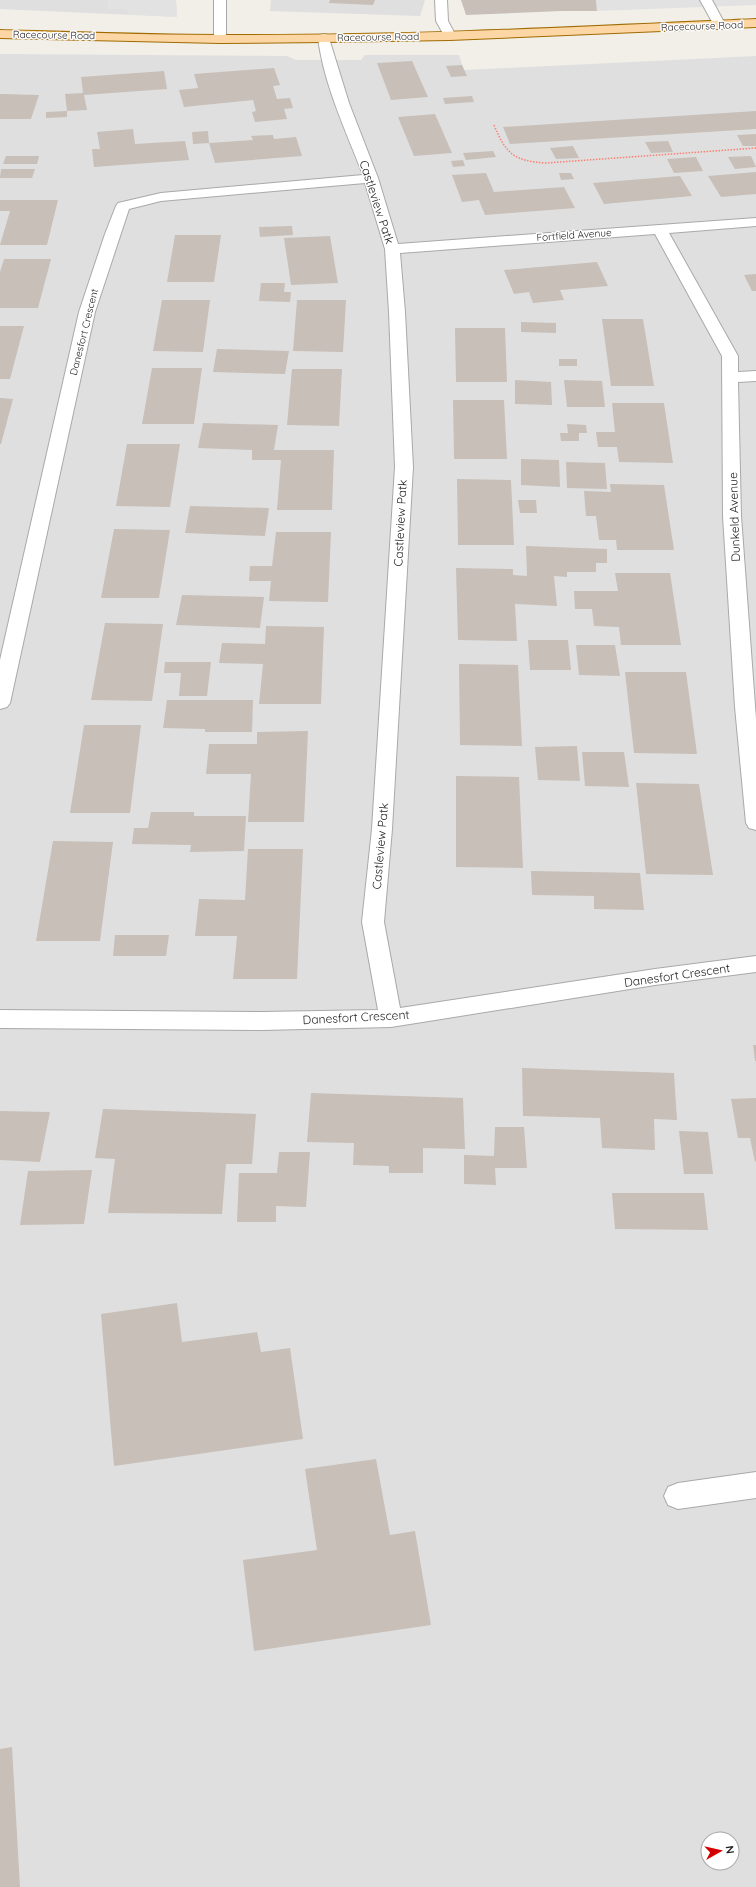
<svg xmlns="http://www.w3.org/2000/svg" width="756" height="1887" viewBox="0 0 756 1887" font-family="Quicksand,sans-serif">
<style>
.residential{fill:#e0dfdf;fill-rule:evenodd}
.parking{fill:#e2e2e2}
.building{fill:#c7bfb8}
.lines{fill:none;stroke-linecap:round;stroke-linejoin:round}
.minor-casing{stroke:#a9a9a9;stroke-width:2}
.major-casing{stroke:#a06b00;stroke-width:2}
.path{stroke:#fa8072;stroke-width:1.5;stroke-dasharray:1.5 1.5;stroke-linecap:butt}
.minor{fill:#fff;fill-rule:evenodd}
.major{fill:#fcd6a4;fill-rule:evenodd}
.labels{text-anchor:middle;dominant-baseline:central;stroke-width:3;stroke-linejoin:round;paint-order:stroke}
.far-street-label{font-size:10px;fill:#222;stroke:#fff}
.street-label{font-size:12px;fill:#222;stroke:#fff}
</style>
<rect width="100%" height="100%" fill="#f2efe9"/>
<!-- residential -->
<g class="residential">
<path d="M0 0H176L177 17 0 9Z"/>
<path d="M271 0H425L420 16 270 11Z"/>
<path d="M0 54 287 56 296 60H361L365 55H459L464 70 756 56V1887H0ZM708 1839H732V1863H708Z"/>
</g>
<!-- parking -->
<g class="parking">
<path d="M108 0H176L177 17 128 14V9H108Z"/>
<path d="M596 0H756V5L597 11Z"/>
</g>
<!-- building -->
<g class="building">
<path d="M330 0H375L373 5 329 3Z"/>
<path d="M461 0H596L597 11H561L466 15Z"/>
<path d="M412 61 428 97 391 100 377 63Z"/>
<path d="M462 65 467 76 451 77 446 66Z"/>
<path d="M274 68 280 85 273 86 277 99 290 98 293 108 284 109 287 119 255 122 252 112 256 111 253 100 184 107 179 90 198 88 194 74Z"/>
<path d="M164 71 167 89 84 95 87 110 67 111V117L46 118V112L67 111 65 94 83 93 81 77Z"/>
<path d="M0 94 39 95 31 119H0Z"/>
<path d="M472 96 474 102 445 104 443 98Z"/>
<path d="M756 111V129L510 144 503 127Z"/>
<path d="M435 114 452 153 414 156 398 117Z"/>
<path d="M133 129 135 144 185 141 189 160 94 167 92 149H100L97 132Z"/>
<path d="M208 131 209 143 193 144 192 132Z"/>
<path d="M756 134V146H743L737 135Z"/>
<path d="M273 135 274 139 296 137 302 156 215 163 209 143 253 140 251 136Z"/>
<path d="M668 141 673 152 651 153 645 142Z"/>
<path d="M573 146 579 158 556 159 550 148Z"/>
<path d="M493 151 496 157 466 160 463 153Z"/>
<path d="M6 156H39L37 164H3Z"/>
<path d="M751 156 756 167 735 169 728 157Z"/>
<path d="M696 157 703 171 674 173 667 159Z"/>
<path d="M463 160 465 166 453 167 451 161Z"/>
<path d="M1 169H35L32 178H0Z"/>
<path d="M756 172V194L721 197 708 176Z"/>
<path d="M486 173 494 192 564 187 575 208 485 215 479 200 462 202 452 175Z"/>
<path d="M559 173H571L574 179 561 180Z"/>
<path d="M680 176 692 196 604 204 593 183Z"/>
<path d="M0 200H58L47 245H0L10 211H0Z"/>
<path d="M292 226 293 235 260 237 259 227Z"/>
<path d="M175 235H221L214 282H167Z"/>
<path d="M330 236 338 283 291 285 284 238Z"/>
<path d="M4 259H51L38 308H0V272Z"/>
<path d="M597 262 608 286 560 290 564 300 533 303 529 292 514 294 504 270Z"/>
<path d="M756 274V291H752L744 275Z"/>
<path d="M261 283H285L284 292H291L290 302 259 301Z"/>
<path d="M162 300H210L203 352 153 351Z"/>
<path d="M297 300H346L343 352 293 351Z"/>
<path d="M602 319H643L654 386H611Z"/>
<path d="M521 322 556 323V333L521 332Z"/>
<path d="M0 326H24L10 379H0Z"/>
<path d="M455 328H505L507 382H456Z"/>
<path d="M217 349 289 351 285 374 213 372Z"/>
<rect x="559" y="359" width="18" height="7"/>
<path d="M152 368H202L194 424H142Z"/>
<path d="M292 369H342L339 426 287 425Z"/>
<path d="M515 380 551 382 552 405 515 404Z"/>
<path d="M564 380 602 381 605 407H567Z"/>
<path d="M0 398 13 399 1 444H0Z"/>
<path d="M453 400H504L507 459H454Z"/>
<path d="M612 403H664L673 463 619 462 617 447H598L596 432H615Z"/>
<path d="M203 423 278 425 274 450H334L332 510H277L281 460H252V450L198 448Z"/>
<path d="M567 424 586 425 587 433H579V441H561L560 433H568Z"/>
<path d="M127 444H180L170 507 116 506Z"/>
<path d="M521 459 559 460 560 487 521 485Z"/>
<path d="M566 462 605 463 607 489 567 488Z"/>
<path d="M457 479 511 480 514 545H458Z"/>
<path d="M610 484 664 485 674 550H617L616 540H599L596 516H586L584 491 611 492Z"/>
<path d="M518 500H536L537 513H520Z"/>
<path d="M190 506 269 508 265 536 185 533Z"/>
<path d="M114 529 170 530 159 598H101Z"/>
<path d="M276 532H331L328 602 269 601 271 581H249L250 566H272Z"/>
<path d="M526 546 607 549V563H596V572H567V577L554 576 557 606 515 604 517 641 458 640 456 568 513 569V575L527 576Z"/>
<path d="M615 573H670L681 645H621L619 627 594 626 592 609H575L574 591H618Z"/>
<path d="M182 595 264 597 260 628 176 625Z"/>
<path d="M105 623 163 624 152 701 91 700Z"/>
<path d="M266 626 324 627 321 704H259L263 664 219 663 222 643 265 644Z"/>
<path d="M528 640H568L571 670H530Z"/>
<path d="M576 645H615L620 676 579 675Z"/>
<path d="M165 662H211L207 696H179L181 673H164Z"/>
<path d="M459 664 518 665 522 746 460 745Z"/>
<path d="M625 672H686L697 754 634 753Z"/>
<path d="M167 700H253L252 732H205V729L163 728Z"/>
<path d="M84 725H141L130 813H70Z"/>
<path d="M308 731 304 822H248L251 774H206L209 744H257V732Z"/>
<path d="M577 746 580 781 538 780 535 747Z"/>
<path d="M582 752H624L629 787 585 786Z"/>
<path d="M456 776 519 777 523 868 456 867Z"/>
<path d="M636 783 699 784 713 875 646 874Z"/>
<path d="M151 812H194V816H246L244 851 190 852 191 845 132 844 134 828H148Z"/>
<path d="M53 841 113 842 100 941H36Z"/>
<path d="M248 849H303L297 979H233L237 936H195L199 899 245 900Z"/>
<path d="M531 871 640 873 644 910 594 909V896L532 895Z"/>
<path d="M115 935H169L166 956H113Z"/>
<path d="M753 1045H756V1061H755Z"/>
<path d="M522 1068 674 1073 677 1120 654 1119 655 1150 602 1148 600 1118 523 1116Z"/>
<path d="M311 1093 463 1098 465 1149 423 1148V1173H389V1166L353 1165 354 1143 307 1142Z"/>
<path d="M756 1098V1161L755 1162 750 1138H738L731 1099Z"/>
<path d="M103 1109 256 1114 252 1164H226L222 1214 108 1213 115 1159 95 1158Z"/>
<path d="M0 1111 50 1112 40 1162 0 1160Z"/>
<path d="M495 1127H524L527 1168H495L496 1185 464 1184V1155L494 1156Z"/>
<path d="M679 1131 708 1132 713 1174H684Z"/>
<path d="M279 1152H310L306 1207 276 1206V1222H237L239 1173H277Z"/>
<path d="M92 1170 84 1224 20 1225 28 1171Z"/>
<path d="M612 1193H704L708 1230 615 1229Z"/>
<path d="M177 1303 182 1342 257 1332 261 1352 290 1348 303 1439 114 1466 101 1314Z"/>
<path d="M376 1459 390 1535 415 1531 431 1625 254 1651 243 1560 317 1550 305 1469Z"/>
<path d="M12 1747 20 1887H0V1749Z"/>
</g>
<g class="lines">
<!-- minor casing -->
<g class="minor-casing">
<g id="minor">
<path d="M214 0H226V39L224 42H216L214 39Z"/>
<path d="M435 0H447L448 21 456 36 454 39H446L436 21Z"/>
<path d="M700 0H712L726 26 724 29H716Z"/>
<path d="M324 34 328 35 349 103 378 178 398 244 756 218V226L669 233 738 356V372L756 371V381L738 382 741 516 756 719V830L749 828 746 823 735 707 723 516 722 356 655 234 400 253 405 312 413 467 392 829 384 922 400 1008 655 969 756 956V972L655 985 391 1027 262 1030 0 1028V1010L262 1012 378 1010 362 922 372 829 395 467 389 312 385 249 365 183 161 201 129 209 95 312 10 703 7 707 0 709V660L79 312 105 234 116 206 118 203 161 193 363 175C346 131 324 85 318 38L320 35Z"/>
<path d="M756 1472V1498L678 1509 668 1505 664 1496 668 1487 678 1483Z"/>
</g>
</g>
<!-- major casing -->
<g class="major-casing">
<path id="major" d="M756 19V27L450 40 324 42 220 43 0 38V30C73 32 147 35 220 35 399 36 578 27 756 19Z"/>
</g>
<!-- path -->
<path class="path" d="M494 125C506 154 514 161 546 163L756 148"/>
<!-- minor -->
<use href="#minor" class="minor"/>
<!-- major -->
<use href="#major" class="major"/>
</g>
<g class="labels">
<!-- far-street labels -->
<g class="far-street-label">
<text transform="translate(702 26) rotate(-2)">Racecourse Road</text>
<text transform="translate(54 35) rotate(1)">Racecourse Road</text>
<text transform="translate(378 37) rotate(-1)">Racecourse Road</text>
<text transform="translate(574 235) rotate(-4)">Fortfield Avenue</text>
<text transform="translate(84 332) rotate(-76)">Danesfort Crescent</text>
</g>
<!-- street labels -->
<g class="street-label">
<text transform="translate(377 202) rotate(72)">Castleview Patk</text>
<text transform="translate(734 517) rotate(-92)">Dunkeld Avenue</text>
<text transform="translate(400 523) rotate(-87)">Castleview Patk</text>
<text transform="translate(380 846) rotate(-85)">Castleview Patk</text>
<text transform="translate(677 975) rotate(-8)">Danesfort Crescent</text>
<text transform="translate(356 1017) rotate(-3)">Danesfort Crescent</text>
</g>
</g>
<!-- north arrow -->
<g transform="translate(720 1851) rotate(82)"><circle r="19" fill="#ffffff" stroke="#a7a7a7"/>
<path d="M0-3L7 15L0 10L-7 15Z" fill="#d40000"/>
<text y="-6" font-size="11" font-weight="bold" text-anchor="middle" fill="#222222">N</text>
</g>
</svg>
